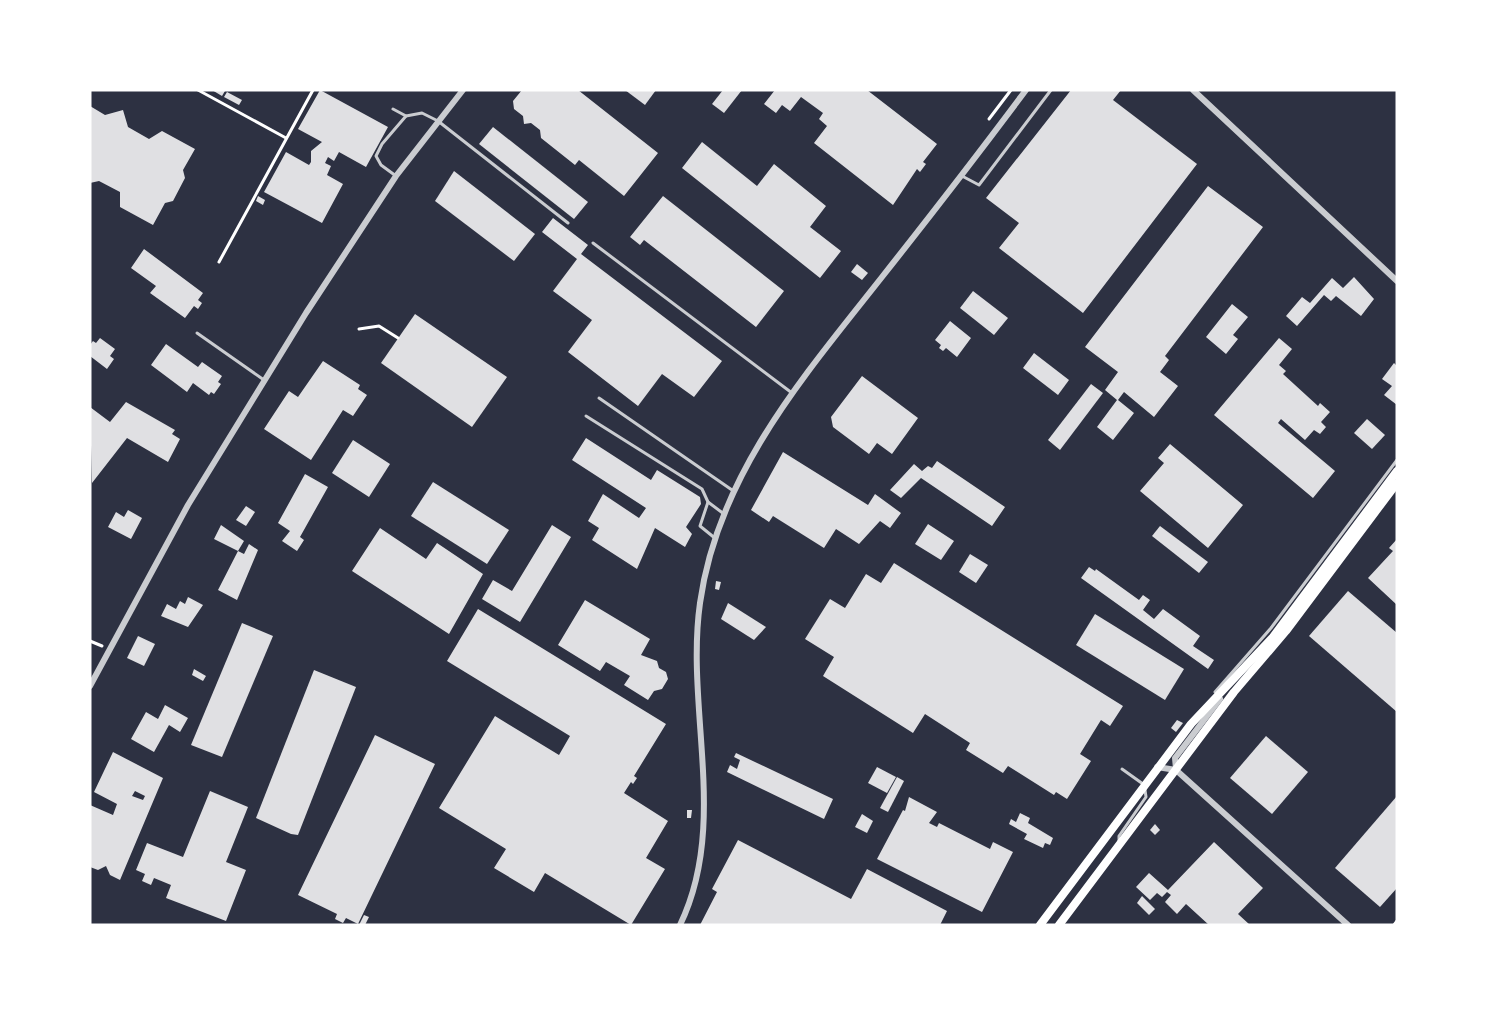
<svg xmlns="http://www.w3.org/2000/svg" width="1487" height="1015" viewBox="0 0 1487 1015" font-family="'Work Sans',sans-serif">
<style>
.building{fill:#e0e0e3;fill-rule:evenodd}
.lines{fill:none;stroke-linecap:round;stroke-linejoin:round}
.path{stroke:#fff;stroke-width:3}
.service{stroke:#caccd0;stroke-width:3}
.minor{stroke:#caccd0;stroke-width:6}
.secondary{stroke:#fff;stroke-width:8}
</style>
<rect width="100%" height="100%" fill="#2d3142"/>
<!-- building -->
<g class="building">
<path d="M212 90H224L225 91 222 96Z"/>
<path d="M320 90 388 127 366 167 339 152 334 161 328 157 325 163 331 166 327 175 343 184 322 223 264 192 286 152 309 165 311 162V151L322 142 298 129Z"/>
<path d="M522 90H578L658 153 624 196 579 160 575 165 541 138 540 130 531 123 524 124 523 116 514 109 513 101Z"/>
<path d="M625 90H656L645 105Z"/>
<path d="M723 90H742L724 113 712 104Z"/>
<path d="M775 90H867L937 144 923 162 926 164 920 172 917 169 893 205 814 143 827 126 819 119 823 113 801 97 790 111 782 105 776 113 764 104Z"/>
<path d="M1071 90H1121L1113 100 1197 164 1083 313 999 248 1019 223 986 198Z"/>
<path d="M227 92 242 100 239 105 224 97Z"/>
<path d="M90 106 105 115 123 110 128 127 149 139 162 131 195 149 183 170 185 178 173 201 165 203 153 225 120 207V192L99 181 90 183Z"/>
<path d="M493 127 588 202 574 219 479 144Z"/>
<path d="M702 142 757 186 774 164 826 206 810 227 841 251 820 278 682 168Z"/>
<path d="M454 171 535 234 514 261 435 201Z"/>
<path d="M1208 186 1263 227 1165 356 1169 360 1160 372 1178 386 1154 417 1124 392 1118 400 1134 413 1113 440 1097 427 1117 400 1105 390 1118 372 1085 347Z"/>
<path d="M258 196 265 200 263 205 256 201Z"/>
<path d="M663 196 784 291 756 327 644 240 640 245 630 237Z"/>
<path d="M553 218 588 245 581 254 722 361 694 397 662 374 638 406 568 352 592 320 553 291 577 259 542 232Z"/>
<path d="M144 249 203 293 198 300 202 303 198 309 194 306 185 318 150 293 156 286 131 268Z"/>
<path d="M857 264 868 273 862 280 851 272Z"/>
<path d="M1354 277 1374 299 1361 316 1336 296 1331 301 1324 295 1297 326 1286 316 1302 297 1310 303 1332 278 1343 288Z"/>
<path d="M973 291 1008 318 994 335 960 308Z"/>
<path d="M1232 304 1248 317 1233 335 1238 339 1226 354 1206 337Z"/>
<path d="M415 314 507 377 472 427 381 363Z"/>
<path d="M950 321 971 338 957 357 946 348 943 351 939 348 941 345 935 340Z"/>
<path d="M100 338 115 349 110 356 114 359 107 369 90 356V345L93 341 96 343Z"/>
<path d="M1279 338 1292 349 1279 365 1286 371 1283 374 1318 406 1320 403 1330 412 1321 422 1326 427 1320 434 1314 430 1305 440 1281 419 1278 423 1335 471 1313 498 1214 415Z"/>
<path d="M166 344 198 367 202 362 222 376 218 382 221 384 214 394 211 392 209 395 193 383 187 392 151 365Z"/>
<path d="M1034 353 1069 380 1058 395 1023 368Z"/>
<path d="M323 361 360 385 358 389 367 395 353 416 343 410 311 460 264 429 289 391 298 397Z"/>
<path d="M1394 363 1397 366V405L1384 395 1392 386 1382 379Z"/>
<path d="M862 376 918 418 892 454 877 443 869 454 833 427 831 417Z"/>
<path d="M1091 384 1103 393 1060 450 1048 440Z"/>
<path d="M126 402 175 430 172 434 180 439 168 462 127 438 92 483 90 407 110 422Z"/>
<path d="M1367 419 1385 435 1372 449 1354 433Z"/>
<path d="M586 438 651 480 657 470 700 497 701 504 686 527 692 534 685 547 655 528 637 569 592 540 599 528 588 521 603 494 639 518 646 508 572 460Z"/>
<path d="M353 440 390 464 369 497 332 473Z"/>
<path d="M1170 444 1243 505 1208 548 1140 491 1164 463 1158 458Z"/>
<path d="M783 452 868 505 875 494 901 513 890 528 880 521 859 544 836 529 824 548 773 516 769 522 751 510Z"/>
<path d="M937 461 1005 507 992 526 921 478 901 498 890 490 914 464 922 471 928 466 932 468Z"/>
<path d="M305 474 328 487 300 537 304 540 297 551 282 541 290 531 278 523Z"/>
<path d="M433 482 509 530 487 564 411 516Z"/>
<path d="M246 506 255 512 246 526 236 520Z"/>
<path d="M128 510 142 518 131 539 108 527 116 512 124 517Z"/>
<path d="M928 524 954 541 941 560 915 544Z"/>
<path d="M221 525 244 541 238 551 244 554 249 544 258 550 237 600 218 590 238 551 214 539Z"/>
<path d="M552 525 571 537 520 622 482 599 493 580 512 591Z"/>
<path d="M1160 526 1208 562 1199 573 1152 536Z"/>
<path d="M380 528 426 559 437 543 483 574 449 634 352 571Z"/>
<path d="M1397 539V605L1368 578 1393 551 1389 548Z"/>
<path d="M970 554 988 565 976 583 959 572Z"/>
<path d="M894 563 1123 706 1110 726 1101 720 1080 754 1091 761 1067 799 1056 792 1054 795 1008 766 1003 773 966 750 970 743 925 714 913 733 823 676 834 657 805 639 830 599 845 608 866 574 881 583Z"/>
<path d="M1089 567 1095 571 1096 569 1139 600 1143 595 1150 600 1143 610 1154 619 1163 609 1200 636 1193 646 1214 660 1208 669 1081 578Z"/>
<path d="M716 581 721 582 719 590 715 589Z"/>
<path d="M1348 591 1397 633V712L1309 636Z"/>
<path d="M188 597 203 605 188 627 161 616 167 604 176 609 180 601 185 604Z"/>
<path d="M585 600 650 639 641 655 657 661 659 668 666 672 668 679 662 689 654 691 648 700 624 685 630 676 606 662 600 671 558 645Z"/>
<path d="M728 603 766 627 754 640 721 619Z"/>
<path d="M478 609 666 724 634 776 637 778 633 784 631 782 624 793 668 821 646 858 665 869 631 925 545 873 534 892 494 868 506 849 439 808 495 716 559 755 570 736 447 661Z"/>
<path d="M1095 614 1184 669 1165 700 1076 645Z"/>
<path d="M242 623 273 636 222 757 191 745Z"/>
<path d="M138 636 155 644 144 666 127 658Z"/>
<path d="M194 669 206 676 203 681 192 675Z"/>
<path d="M314 670 356 687 298 835 291 834 256 818Z"/>
<path d="M165 705 188 718 180 732 169 725 154 752 131 739 146 712 158 719Z"/>
<path d="M1177 720 1183 723 1176 732 1171 728Z"/>
<path d="M375 735 435 764 358 924 346 918 343 923 335 919 337 914 298 895Z"/>
<path d="M1266 736 1308 772 1272 814 1230 778Z"/>
<path d="M113 752 163 778 120 880 110 875 106 866 98 870 90 867V805L113 815 117 804 94 792ZM135 791 145 796 143 800 132 796Z"/>
<path d="M736 753 833 799 824 819 727 772 730 765 737 769 740 760 734 757Z"/>
<path d="M877 767 896 777 887 793 868 783Z"/>
<path d="M897 777 904 781 888 812 880 808Z"/>
<path d="M210 791 248 807 226 862 246 870 226 921 166 898 171 885 154 878 151 885 142 881 145 874 136 870 147 843 183 857Z"/>
<path d="M1397 796V888L1380 907 1335 868Z"/>
<path d="M909 797 937 812 929 823 937 827 939 823 990 849 993 842 1013 852 982 912 877 859 903 810 905 811Z"/>
<path d="M687 810H692L691 818H687Z"/>
<path d="M1020 813 1030 818 1028 823 1053 838 1050 845 1045 843 1043 848 1024 839 1027 834 1009 824 1011 819 1016 822Z"/>
<path d="M862 814 873 821 867 833 855 827Z"/>
<path d="M1155 824 1160 830 1155 835 1150 830Z"/>
<path d="M738 840 851 899 867 869 947 911 940 925H700L717 892 712 889Z"/>
<path d="M1214 842 1263 888 1238 914 1250 925H1209L1186 904 1177 914 1165 902 1171 895 1167 892 1162 897 1157 893 1150 900 1136 887 1149 873 1168 890Z"/>
<path d="M1142 896 1155 909 1149 915 1137 903Z"/>
<path d="M364 915 369 917 365 925H359Z"/>
</g>
<g class="lines">
<!-- path -->
<g class="path">
<path d="M198 90 286 138"/>
<path d="M989 119 1011 90"/>
<path d="M219 262 313 90"/>
<path d="M359 329 379 326 398 338"/>
<path d="M90 641 102 646"/>
<path d="M1394 925 1397 921"/>
</g>
<!-- service -->
<g class="service">
<path d="M393 109 406 116 422 113 438 121 568 223"/>
<path d="M396 176 381 165 376 156 382 144 406 116"/>
<path d="M962 176 979 185 1051 90"/>
<path d="M593 243 792 393"/>
<path d="M197 333 264 380"/>
<path d="M599 398 732 490"/>
<path d="M586 416 702 489 708 502 724 514"/>
<path d="M708 502 700 526 716 539"/>
<path d="M1215 692 1271 628 1397 460"/>
<path d="M1122 769 1143 784"/>
<path d="M1119 841V836L1146 797 1145 790"/>
</g>
<!-- minor -->
<g class="minor">
<path d="M1193 90 1397 281"/>
<path d="M90 686 188 505 306 313 396 176 463 90"/>
<path d="M1157 767 1176 770 1348 925"/>
<path d="M1176 769 1175 758 1220 699"/>
<path d="M680 925C729 824 685 709 700 603 718 474 804 376 882 277 931 215 979 153 1026 90"/>
</g>
<!-- secondary -->
<g class="secondary">
<path d="M1040 925 1191 724 1273 637 1397 471"/>
<path d="M1059 925 1234 692 1286 631 1397 483"/>
</g>
</g>
<!-- border -->
<rect width="1487" height="1015" fill="none" stroke="#ffffff" stroke-width="183"/>
</svg>
